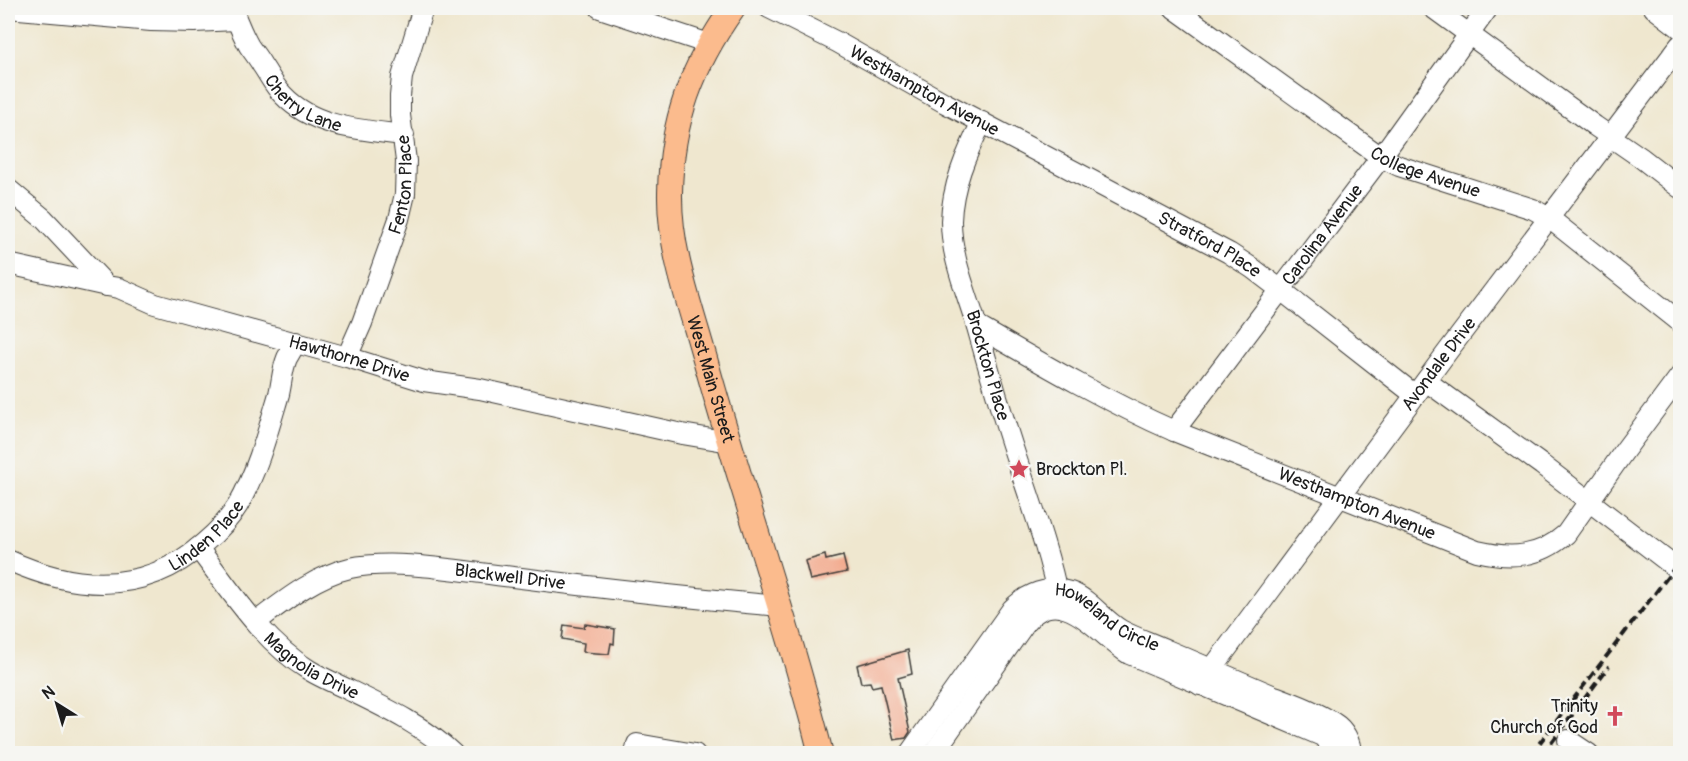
<svg xmlns="http://www.w3.org/2000/svg" width="1688" height="761" viewBox="0 0 1688 761" font-family="Pangolin,sans-serif">
<style>
.building{fill:#f3ab8f}
.lines{fill:none;stroke-linecap:round;stroke-linejoin:round}
.minor-casing{stroke:#3c3a37;stroke-width:22}
.major-casing{stroke:#3c3a37;stroke-width:26}
.minor{stroke:#fff;stroke-width:20}
.major{stroke:#fbbb8d;stroke-width:24}
.rail{stroke:#1c1c1c;stroke-width:4;stroke-dasharray:9 4.5;stroke-linecap:butt}
.labels{text-anchor:middle;dominant-baseline:central;stroke-width:4.5;stroke-linejoin:round;paint-order:stroke}
.street-label{font-size:18px;fill:#1c1c1c;stroke:#f6f6f2}
.poi-label{font-size:18px;fill:#1c1c1c;stroke:#f6f6f2;text-anchor:start}
</style>
<rect width="100%" height="100%" fill="#f6f6f2"/>
<filter id="ink" filterUnits="userSpaceOnUse"><feTurbulence type="fractalNoise" baseFrequency=".0167" numOctaves="2"/><feDisplacementMap in="SourceGraphic" scale="12" xChannelSelector="R" yChannelSelector="G"/><feConvolveMatrix kernelMatrix="1 2 1 2 8 2 1 2 1" color-interpolation-filters="sRGB"/></filter>
<filter id="wash" filterUnits="userSpaceOnUse"><feTurbulence type="fractalNoise" baseFrequency=".008" numOctaves="4" result="noise"/><feDisplacementMap in="SourceGraphic" scale="24" xChannelSelector="R" yChannelSelector="G"/><feGaussianBlur stdDeviation="1.35" result="paint"/><feColorMatrix in="noise" values="0 0 0 0 0 0 0 0 0 0 0 0 0 0 0 0 0 1.4 0 .05"/><feComposite in="paint" operator="in"/></filter>
<g filter="url(#wash)">
<rect width="100%" height="100%" fill="#efe7cf"/>
<g id="blocks">
<!-- building -->
<g class="building">
<path d="M825 555 826 560 843 556 847 572 810 580 805 561Z"/>
<path d="M585 624 615 629 614 644 611 643 609 654 583 652 584 643 562 639 564 625 584 628Z"/>
<path d="M908 650 912 674 898 678 910 732 906 738 894 740 881 685 872 687 870 682 861 683 857 665Z"/>
</g>
</g>
</g>
<g filter="url(#ink)">
<use href="#blocks" fill-opacity="0" stroke="#3c3a37" stroke-width="1.5"/>
<g class="lines">
<!-- minor casing -->
<g class="minor-casing">
<g id="minor">
<path d="M8 8 151 21 194 22 236 20"/>
<path id="s1" d="M232 8C237 21 242 34 249 46 253 52 258 58 262 65 269 75 274 86 283 95 314 128 363 130 404 135"/>
<path d="M600 8 709 44"/>
<path id="s2" d="M769 8 837 42 945 103 1229 253 1252 268 1281 290 1415 395"/>
<path id="s3" d="M1174 8 1381 157 1399 166 1533 209 1549 218 1680 322"/>
<path d="M1433 8 1595 126 1640 157 1680 188"/>
<path d="M1654 8 1680 28"/>
<path id="s4" d="M982 122C966 154 952 186 951 221 951 258 967 293 977 327 989 370 1001 412 1015 454 1031 503 1049 551 1059 602"/>
<path id="s5" d="M8 189 44 219 107 286 119 288 155 304 347 357 424 381 480 389 682 434 730 442"/>
<path d="M8 264 107 286"/>
<path id="s6" d="M977 326C1041 363 1106 401 1174 431L1477 551C1511 559 1539 558 1566 534L1625 450 1680 376"/>
<path id="s7" d="M347 357 362 323 399 219 405 194 406 161 400 115V96L402 77 423 8"/>
<path d="M1426 381 1542 465 1680 571"/>
<path id="s8" d="M1174 431 1381 157 1488 8"/>
<path id="s9" d="M198 548C231 591 263 642 309 670 322 678 337 684 351 691 386 708 424 726 453 754"/>
<path id="s10" d="M8 560C76 591 145 595 204 543 217 532 229 520 238 505 257 472 268 431 279 394 282 382 282 370 287 358 290 353 293 348 296 342"/>
<path id="s11" d="M256 622C284 601 315 576 350 568 397 558 464 572 513 577 601 588 690 598 779 606"/>
<path id="s12" d="M1200 685 1448 351 1680 45"/>
<path d="M1568 740 1589 754"/>
<path d="M635 754 637 744 695 754"/>
<path id="s13" d="M909 754 1012 609C1027 594 1048 585 1070 592 1090 599 1103 620 1121 630 1136 638 1152 643 1167 650 1202 665 1237 680 1272 695 1293 703 1315 711 1334 723 1344 729 1351 742 1351 754"/>
<path d="M933 754 1026 622C1062 580 1098 635 1129 654L1322 736 1330 744 1332 754"/>
</g>
</g>
<!-- major casing -->
<g class="major-casing">
<g id="major">
<path id="s14" d="M733 8C692 66 671 121 670 193 669 252 692 310 707 366 743 495 788 623 821 754"/>
</g>
</g>
<!-- minor -->
<use href="#minor" class="minor"/>
<!-- major -->
<use href="#major" class="major"/>
<!-- rail -->
<g class="rail">
<path d="M1531 754 1680 561"/>
<path d="M1543 754 1609 666"/>
</g>
</g>
</g>
<!-- icons -->
<defs>
<g id="sight-bare" transform="scale(1.62)"><path d="M0-6L1.8-2.2L6-1.7L2.9 1.2L3.7 5.4L0 3.3L-3.7 5.4L-2.9 1.2L-6-1.7L-1.8-2.2Z" fill="#d1495b" stroke="#f6f6f2" stroke-width="2.5" paint-order="stroke"/></g>
<g id="church-bare" transform="scale(1.62)"><path d="M-1.2-6h2.4v3.5h3.3v2.4h-3.3V6h-2.4V-.1h-3.3v-2.4h3.3Z" fill="#d1495b" stroke="#f6f6f2" stroke-width="2.5" paint-order="stroke"/></g>
</defs>
<g fill-rule="evenodd">
<use href="#sight-bare" x="1019" y="469"/>
<use href="#church-bare" x="1615" y="716"/>
</g>
<g class="labels">
<!-- street labels -->
<g class="street-label">
<text stroke="none"><textPath href="#s2" startOffset="176">Westhampton Avenue</textPath></text>
<text stroke="none"><textPath href="#s1" startOffset="123">Cherry Lane</textPath></text>
<text stroke="none"><textPath href="#s3" startOffset="302">College Avenue</textPath></text>
<text stroke="none"><textPath href="#s7" startOffset="182">Fenton Place</textPath></text>
<text stroke="none"><textPath href="#s8" startOffset="246">Carolina Avenue</textPath></text>
<text stroke="none"><textPath href="#s2" startOffset="500">Stratford Place</textPath></text>
<text stroke="none"><textPath href="#s5" startOffset="392">Hawthorne Drive</textPath></text>
<text stroke="none"><textPath href="#s4" startOffset="254">Brockton Place</textPath></text>
<text stroke="none"><textPath href="#s12" startOffset="400">Avondale Drive</textPath></text>
<text stroke="none"><textPath href="#s14" startOffset="390">West Main Street</textPath></text>
<text stroke="none"><textPath href="#s6" startOffset="420">Westhampton Avenue</textPath></text>
<text stroke="none"><textPath href="#s10" startOffset="216">Linden Place</textPath></text>
<text stroke="none"><textPath href="#s11" startOffset="270">Blackwell Drive</textPath></text>
<text stroke="none"><textPath href="#s13" startOffset="286">Howeland Circle</textPath></text>
<text stroke="none"><textPath href="#s9" startOffset="166">Magnolia Drive</textPath></text>
</g>
<!-- poi labels -->
<g class="poi-label">
<text x="1036" y="469">Brockton Pl.</text>
<text x="1598" y="706" text-anchor="end">Trinity<tspan x="1598" dy="21">Church of God</tspan></text>
</g>
</g>
<!-- margin -->
<rect width="1688" height="761" fill="none" stroke="#f6f6f2" stroke-width="30"/>
<!-- north arrow -->
<g transform="translate(57 704) rotate(323)" stroke="#f6f6f2" stroke-width="4.5" paint-order="stroke">
<path d="M0-4.5L10 22L0 15L-10 22Z" fill="#1c1c1c"/>
<text y="-9" font-size="16" font-weight="bold" text-anchor="middle" fill="#1c1c1c">N</text>
</g>
</svg>
